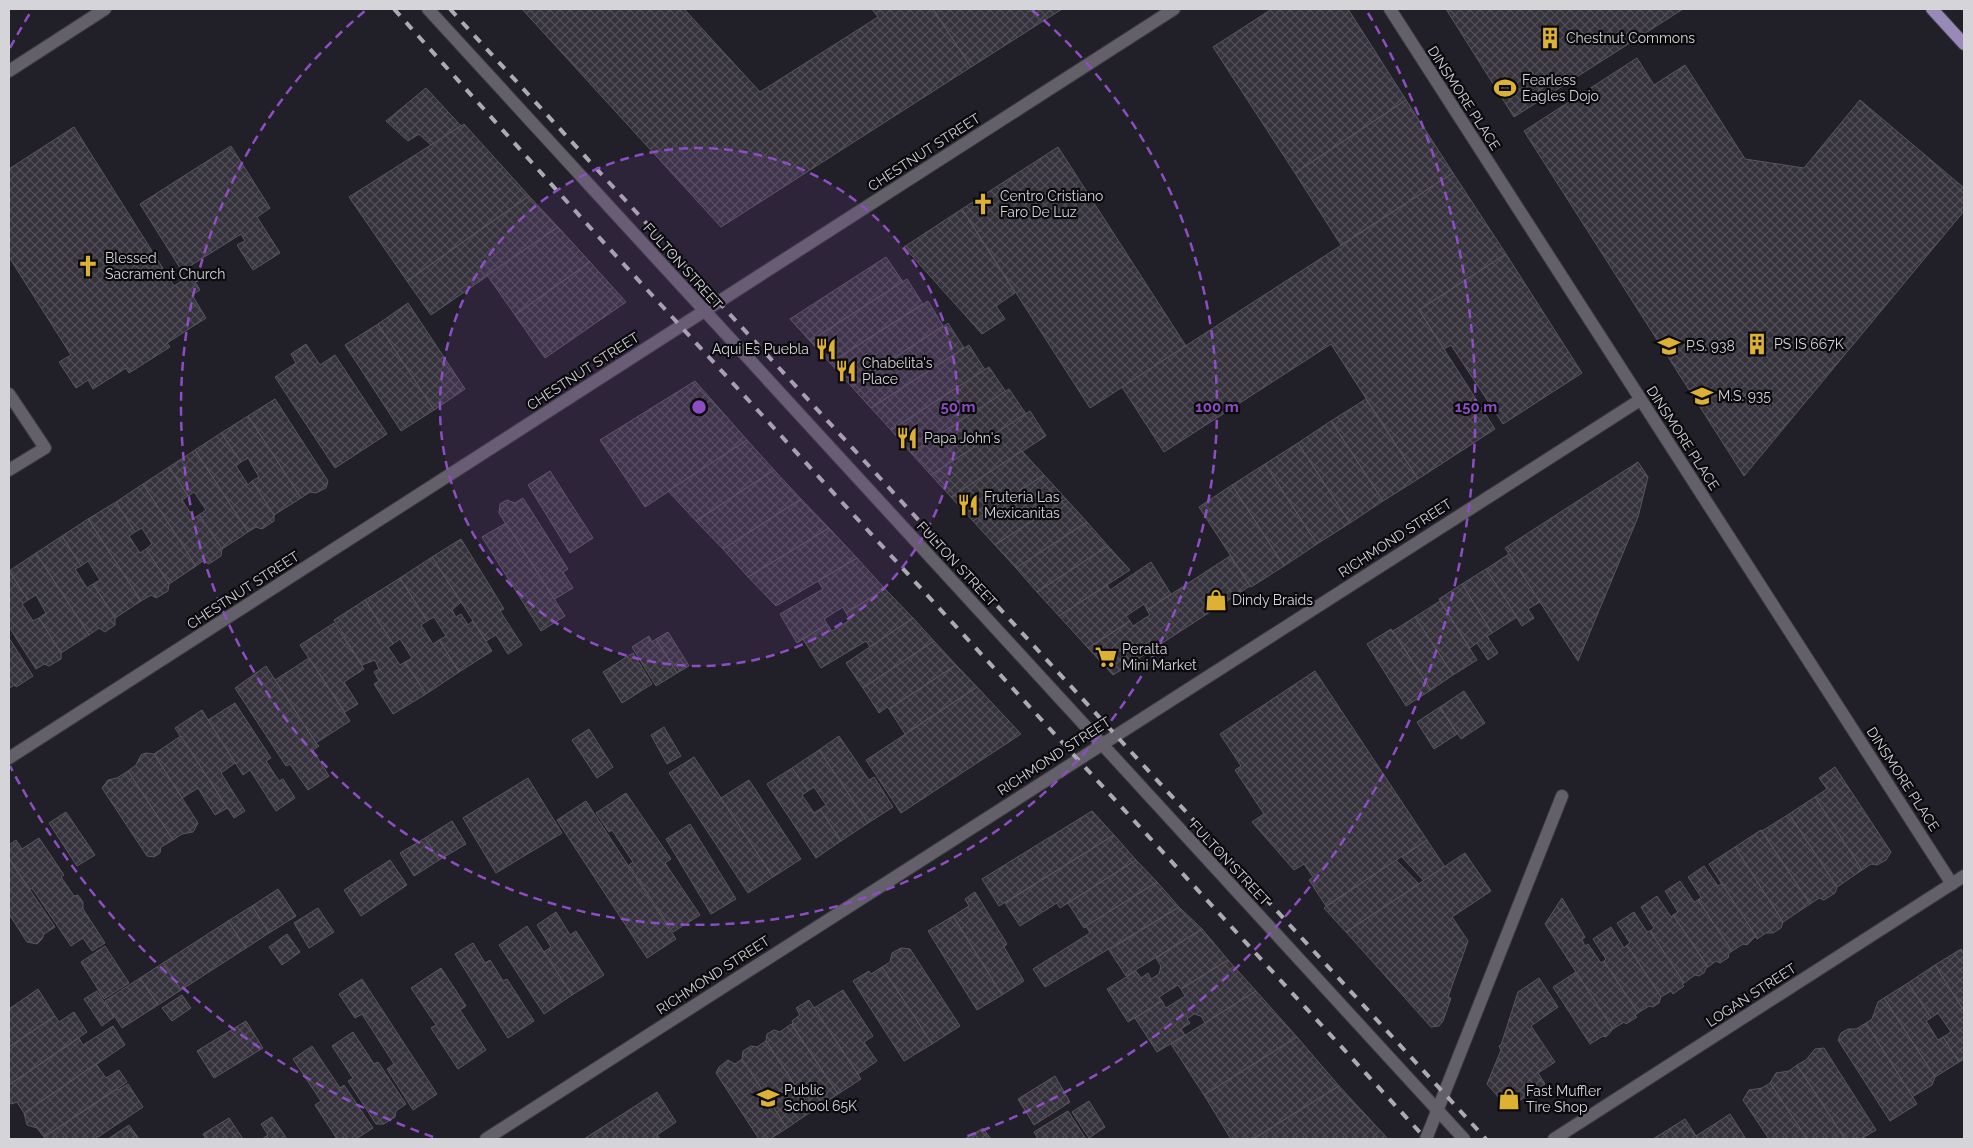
<svg xmlns="http://www.w3.org/2000/svg" width="1973" height="1148" viewBox="0 0 1973 1148" font-family="Raleway,sans-serif">
<style>
.building{fill:url(#building-cross-hatch);stroke:#59565f}
.lines{fill:none;stroke-linecap:round;stroke-linejoin:round}
.minor-casing{stroke:#3b3a40;stroke-width:14}
.major-casing{stroke:#3b3a40;stroke-width:14}
.minor{stroke:#63606a;stroke-width:12}
.major{stroke:#9889b9;stroke-width:12}
.rail{stroke:#acabb1;stroke-width:4;stroke-dasharray:9 9;stroke-linecap:butt}
.ring{fill:none;stroke:#8d4ec4;stroke-width:2.5;stroke-dasharray:9 6}
.labels{text-anchor:middle;dominant-baseline:central;stroke-width:4.5;stroke-linejoin:round;paint-order:stroke}
.poi-label{font-size:14px;fill:#d5d4d9;stroke:#0b0a0d;text-anchor:start}
.street-label{font-size:14px;fill:#d5d4d9;stroke:#0b0a0d}
.centre{fill:#8d4ec4;stroke:#0b0a0d;stroke-width:2.5}
.ring-label{font-size:15px;text-anchor:middle;font-weight:bold;fill:#8d4ec4;stroke:#0b0a0d;stroke-width:4.5;stroke-linejoin:round;paint-order:stroke}
</style>
<defs>
<pattern id="building-cross-hatch" width="8" height="8" patternUnits="userSpaceOnUse" patternTransform="scale(1.25)"><rect width="8" height="8" fill="#35323b"/><path d="M0 0l8 8M0 8l8-8" fill="none" stroke="#514f57"/></pattern>
</defs>
<rect width="100%" height="100%" fill="#211f27"/>
<!-- building -->
<g class="building">
<path d="M522 9H684L760 92 878 17 872 9H933L971 67 721 227Z"/>
<path d="M933 9H1062L971 67Z"/>
<path d="M1272 9H1348L1406 100 1295 173 1213 47Z"/>
<path d="M1446 9H1683L1514 117Z"/>
<path d="M1637 58 1654 85 1685 65 1745 159 1804 168 1860 100 1964 188V211L1744 476 1524 131Z"/>
<path d="M426 88 461 126 431 145 419 134 408 141 386 121Z"/>
<path d="M1406 100 1453 173 1341 245 1295 173Z"/>
<path d="M464 124 529 196 407 281 349 197Z"/>
<path d="M74 127 174 286 191 275 200 290 192 295 206 318 167 343 170 347 129 373 126 368 93 389 88 380 76 388 59 362 71 355 9 257V169Z"/>
<path d="M231 146 270 208 257 217 280 253 253 270 237 245 245 241 241 234 182 271 140 204Z"/>
<path d="M1058 147 1186 346 1090 408 962 209Z"/>
<path d="M1453 173 1506 254 1419 310 1495 429 1418 479 1331 344 1164 452 1122 387Z"/>
<path d="M529 196 558 227 431 315 407 281Z"/>
<path d="M962 209 1015 293 996 306 1005 319 982 334 904 247Z"/>
<path d="M558 227 590 262 515 315 487 275Z"/>
<path d="M1506 254 1582 373 1503 424 1451 345 1444 349 1419 310Z"/>
<path d="M886 257 903 282 810 341 790 319Z"/>
<path d="M590 262 626 302 545 358 515 315Z"/>
<path d="M907 279 923 304 830 363 810 341Z"/>
<path d="M928 301 943 326 851 386 830 363Z"/>
<path d="M408 303 465 389 434 410 378 324Z"/>
<path d="M948 323 964 348 938 365 871 408 851 386Z"/>
<path d="M378 324 434 410 401 431 345 345Z"/>
<path d="M306 344 320 365 335 355 387 434 335 468 275 377 296 363 291 354Z"/>
<path d="M969 345 985 370 963 384 891 430 871 408Z"/>
<path d="M989 367 1006 392 911 453 891 430Z"/>
<path d="M695 381 747 440 645 507 600 440Z"/>
<path d="M1009 389 1026 414 931 475 911 453Z"/>
<path d="M275 399 328 481 326 488 316 493 310 492 301 498 248 416Z"/>
<path d="M1366 399 1418 479 1383 501 1331 421Z"/>
<path d="M1030 411 1046 436 951 497 931 475Z"/>
<path d="M248 416 301 498 274 515 252 481 259 477 248 458 241 462 221 433Z"/>
<path d="M1331 421 1383 501 1350 523 1298 443Z"/>
<path d="M221 433 241 462 236 466 248 485 252 481 274 515V521L262 529 256 527 248 532 195 450Z"/>
<path d="M747 440 774 470 696 521 668 491Z"/>
<path d="M1298 443 1350 523 1317 544 1265 464Z"/>
<path d="M195 450 248 532 222 549 199 515 206 510 194 492 188 496 169 467Z"/>
<path d="M1022 451 1044 475 973 521 951 497Z"/>
<path d="M1638 462 1648 477 1638 517 1578 661 1505 548Z"/>
<path d="M1265 464 1317 544 1284 566 1232 485Z"/>
<path d="M169 467 188 496 182 500 194 518 199 515 222 549 221 556 209 564 203 561 196 566 143 484Z"/>
<path d="M774 470 801 499 723 549 696 521Z"/>
<path d="M550 471 593 538 570 553 528 485Z"/>
<path d="M1044 475 1066 499 995 545 973 521Z"/>
<path d="M143 484 196 566 169 584 146 549 152 544 142 528 135 532 116 502Z"/>
<path d="M1232 485 1284 566 1251 587 1199 507Z"/>
<path d="M523 498 568 569 563 572 573 588 553 600 499 513 500 504 507 500 515 503Z"/>
<path d="M801 499 829 528 748 577 723 549Z"/>
<path d="M1066 499 1087 522 1016 568 995 545Z"/>
<path d="M116 502 135 532 129 536 140 553 146 549 169 584 168 591 156 598 151 595 141 601 88 519Z"/>
<path d="M88 519 141 601 115 618 93 584 100 580 88 561 81 566 62 536Z"/>
<path d="M1087 522 1108 546 1037 592 1016 568Z"/>
<path d="M506 523 565 616 541 631 482 537Z"/>
<path d="M829 528 857 558 776 606 748 577Z"/>
<path d="M62 536 81 566 75 569 87 588 93 584 115 618V625L105 632 99 628 89 635 36 553Z"/>
<path d="M461 539 504 609 500 611 522 645 508 654 496 635 486 641 432 557Z"/>
<path d="M1108 546 1130 570 1059 616 1037 592Z"/>
<path d="M36 553 89 635 61 653 39 618 46 613 36 595 28 600 9 571Z"/>
<path d="M1509 554 1540 602 1528 609 1534 618 1522 626 1486 569Z"/>
<path d="M1230 556 1250 586 1113 675 1088 648 1130 621 1133 626 1150 615 1147 610Z"/>
<path d="M432 557 461 602 452 610 456 617 461 614 468 625 473 621 492 651 459 672 439 640 446 636 434 617 427 621 400 578Z"/>
<path d="M857 558 885 589 846 613 843 607 824 619 827 624 797 643 780 614 823 589 818 581Z"/>
<path d="M1151 562 1171 594 1147 610 1144 604 1126 616 1130 621 1088 648 1059 616 1107 585 1110 590Z"/>
<path d="M1486 569 1517 617 1492 633 1462 584Z"/>
<path d="M9 571 28 600 22 604 33 621 39 618 61 653V659L49 666 44 664 36 669 9 627Z"/>
<path d="M400 578 427 621 421 625 433 644 439 640 459 672 426 694 405 662 412 658 400 639 393 644 365 600Z"/>
<path d="M1462 584 1492 633 1487 636 1498 653 1488 660 1477 643 1470 648 1439 599Z"/>
<path d="M885 589 913 618 870 647 866 641 821 668 803 639 827 624 832 631 850 620 846 613Z"/>
<path d="M365 600 393 644 388 647 400 665 405 662 426 694 393 714 374 684 379 681 374 672 379 669 375 660 362 665 334 620Z"/>
<path d="M1440 601 1477 660 1453 675 1415 617Z"/>
<path d="M1415 617 1453 675 1431 690 1393 631Z"/>
<path d="M913 618 934 641 863 688 846 663Z"/>
<path d="M334 623 364 669 344 682 358 704 345 712 300 645Z"/>
<path d="M1391 629 1431 690 1406 706 1367 644Z"/>
<path d="M668 632 689 666 677 673 656 639Z"/>
<path d="M649 636 652 642 656 639 677 673 656 686 632 647Z"/>
<path d="M9 638 33 676 16 687 15 685 9 688Z"/>
<path d="M934 641 956 665 889 709 887 707 879 713 863 688Z"/>
<path d="M633 653 652 684 622 703 603 672Z"/>
<path d="M309 658 350 721 316 743 275 680Z"/>
<path d="M956 665 977 687 905 734 889 709Z"/>
<path d="M266 666 316 743 319 746 313 750 329 776 308 790 290 764 286 766 235 688Z"/>
<path d="M1315 671 1427 840 1326 906 1309 880 1313 877 1304 864 1294 870 1252 822 1264 814 1235 770 1241 766 1220 734Z"/>
<path d="M977 687 1021 734 901 813 866 760Z"/>
<path d="M1464 691 1485 723 1461 739 1440 707Z"/>
<path d="M235 703 271 758 266 761 279 781 283 779 295 798 276 811 250 770 243 775 208 720Z"/>
<path d="M1440 707 1457 734 1434 749 1417 722Z"/>
<path d="M202 710 235 763 221 773 245 811 234 818 175 728Z"/>
<path d="M664 727 681 756 667 764 651 735Z"/>
<path d="M589 729 613 767 597 778 572 740Z"/>
<path d="M181 736 227 808 215 815 198 788 182 798 154 754Z"/>
<path d="M839 736 869 780 874 777 893 807 868 823 819 750Z"/>
<path d="M819 750 868 823 841 841 820 809 826 805 814 787 808 791 792 768Z"/>
<path d="M146 753 154 754 198 823 193 832 182 834 173 840 128 771 136 765 141 755Z"/>
<path d="M694 757 773 877 748 893 669 773Z"/>
<path d="M1835 767 1891 852 1886 860 1877 865 1871 864 1862 870 1815 797 1827 789 1819 778Z"/>
<path d="M792 768 808 791 802 795 814 813 820 809 841 841 816 858 767 784Z"/>
<path d="M128 771 173 840 161 847 160 853 154 857 147 856 102 788 108 780 117 778Z"/>
<path d="M528 778 562 833 496 873 463 818Z"/>
<path d="M749 780 801 859 773 877 721 798Z"/>
<path d="M626 793 671 859 665 863 700 915 673 932 629 865 633 862 612 830 609 832 596 813Z"/>
<path d="M1815 797 1862 870 1837 887 1789 814Z"/>
<path d="M586 801 676 939 647 958 557 820Z"/>
<path d="M1092 811 1114 835 999 906 982 879Z"/>
<path d="M66 812 95 855 77 866 49 823Z"/>
<path d="M1789 814 1837 887 1835 893 1824 900 1819 898 1810 904 1762 831Z"/>
<path d="M452 821 466 844 439 860 425 838Z"/>
<path d="M690 824 736 899 711 914 666 839Z"/>
<path d="M1761 830 1810 904 1783 922 1735 847Z"/>
<path d="M1114 835 1136 860 1060 908 1057 903 1020 926 1005 903Z"/>
<path d="M39 838 64 875 61 877 74 896 78 895 83 902V909L105 943 92 951 83 938 71 946 32 888 30 890 9 859V845L16 840 22 849Z"/>
<path d="M425 838 439 860 414 876 400 853Z"/>
<path d="M1427 840 1445 867 1424 881 1402 857Z"/>
<path d="M1735 847 1783 922 1781 928 1773 933H1766L1757 939 1709 864Z"/>
<path d="M1465 853 1491 891 1452 917 1468 941 1448 997 1451 998 1443 1021 1439 1026 1431 1027 1346 932Z"/>
<path d="M9 859 55 927 44 934 42 939 37 944 27 942 9 914Z"/>
<path d="M390 860 407 885 361 916 344 890Z"/>
<path d="M1136 860 1157 882 1084 928 1068 903Z"/>
<path d="M1396 860 1419 884 1346 932 1324 908Z"/>
<path d="M1704 866 1718 886 1722 884 1756 936 1747 945 1743 944 1732 951 1698 900 1701 897 1688 877Z"/>
<path d="M1680 881 1694 902 1698 900 1732 951 1728 954 1729 957 1720 963 1716 961 1708 967 1673 915 1678 912 1665 891Z"/>
<path d="M1157 882 1179 907 1045 987 1033 969 1090 933 1086 926Z"/>
<path d="M278 889 296 916 269 933 252 906Z"/>
<path d="M975 892 1007 944 1004 947 1024 981 1002 995 953 916 969 906 965 899Z"/>
<path d="M1657 896 1671 917 1673 915 1708 967 1705 969V972L1699 976 1695 975 1684 983 1650 931 1654 928 1641 907Z"/>
<path d="M1562 898 1585 937 1582 940 1585 946 1588 944 1601 963 1604 961 1638 1013 1635 1015 1637 1017 1626 1024 1624 1022 1613 1029 1545 924Z"/>
<path d="M252 906 269 933 246 948 228 921Z"/>
<path d="M1179 907 1202 929 1126 976 1109 950Z"/>
<path d="M318 908 334 932 309 948 294 923Z"/>
<path d="M556 912 570 935 576 931 604 975 572 995 544 952 551 947 537 925Z"/>
<path d="M1634 912 1647 932 1650 931 1684 983 1682 984 1684 986 1673 994 1671 991 1661 997 1627 945 1630 943 1617 923Z"/>
<path d="M953 916 1002 995 977 1010 928 931Z"/>
<path d="M228 921 246 948 181 990 163 963Z"/>
<path d="M527 926 572 995 544 1014 499 945Z"/>
<path d="M1611 927 1624 948 1627 945 1661 997 1659 1003 1653 1007 1649 1006 1638 1013 1604 961 1606 959 1593 939Z"/>
<path d="M1202 929 1228 960 1181 989 1178 985 1159 997 1162 1001 1128 1022 1107 989 1136 971 1141 978 1148 973 1151 979 1159 974 1161 966 1156 958Z"/>
<path d="M287 934 300 952 282 965 269 947Z"/>
<path d="M473 943 485 963 490 960 503 981 507 979 534 1021 508 1038 455 954Z"/>
<path d="M105 946 129 983 104 999 81 962Z"/>
<path d="M901 948 910 949 960 1026 932 1044 882 967 890 962 892 953Z"/>
<path d="M1961 949 1964 953V1011L1935 965Z"/>
<path d="M1228 960 1256 991 1205 1023 1201 1016 1194 1014 1187 1019 1190 1023 1181 1029 1185 1035 1157 1052 1135 1018 1162 1001 1166 1008 1185 996 1181 989Z"/>
<path d="M163 963 181 990 158 1005 140 978Z"/>
<path d="M1935 965 1964 1011V1059L1959 1062 1943 1037 1951 1032 1938 1013 1931 1018 1908 983Z"/>
<path d="M882 967 932 1044 904 1061 853 981 869 971 871 974Z"/>
<path d="M441 968 466 1006 460 1010 486 1050 458 1069 431 1028 436 1025 411 988Z"/>
<path d="M1576 972 1613 1029 1606 1037 1603 1036 1590 1044 1553 987Z"/>
<path d="M140 978 158 1005 122 1028 105 1001Z"/>
<path d="M1539 978 1558 1007 1531 1026 1555 1062 1538 1073 1545 1084 1508 1108 1487 1084 1501 1050 1499 1046 1501 1045 1518 992Z"/>
<path d="M362 979 437 1094 413 1110 387 1069 394 1064 362 1014 355 1018 339 994Z"/>
<path d="M1908 983 1931 1018 1926 1021 1938 1040 1943 1037 1959 1062 1935 1077 1884 998Z"/>
<path d="M38 989 55 1016 9 1047V1009Z"/>
<path d="M843 990 873 1036 864 1042 877 1061 858 1074 814 1008Z"/>
<path d="M97 991 114 1017 102 1026 84 999Z"/>
<path d="M1256 991 1297 1037 1204 1095 1171 1044Z"/>
<path d="M182 995 191 1008 172 1021 162 1008Z"/>
<path d="M1884 998 1935 1077 1932 1085 1912 1097 1866 1023 1872 1019 1878 1002Z"/>
<path d="M809 1000 861 1079 838 1094 793 1026 792 1021 800 1015 796 1008Z"/>
<path d="M74 1012 87 1032 9 1085V1047L55 1016 59 1022Z"/>
<path d="M246 1021 263 1048 214 1078 197 1051Z"/>
<path d="M1866 1023 1917 1104 1890 1121 1838 1040 1841 1033 1848 1029H1856Z"/>
<path d="M791 1024 838 1094 812 1111 766 1041 767 1034 774 1030 780 1032Z"/>
<path d="M113 1026 125 1045 24 1113 17 1102 11 1104 9 1101V1085L79 1038 83 1045Z"/>
<path d="M353 1032 374 1064 378 1062 406 1104 396 1111 395 1117 384 1124H376L348 1081 353 1078 332 1046Z"/>
<path d="M1297 1037 1339 1086 1253 1139H1231L1204 1095Z"/>
<path d="M766 1041 812 1111 787 1128 742 1059 743 1051 751 1046 757 1047Z"/>
<path d="M312 1046 340 1088 344 1085 373 1128 356 1139H337L315 1105 321 1101 293 1059Z"/>
<path d="M1824 1048 1876 1130 1861 1139H1845L1797 1065 1806 1060 1815 1049Z"/>
<path d="M742 1059 787 1128 770 1139H759L716 1073 719 1067 728 1060 735 1064Z"/>
<path d="M96 1064 106 1078 119 1070 127 1082 44 1137 37 1128 27 1125 24 1113Z"/>
<path d="M1797 1065 1845 1139H1807L1770 1083 1776 1073 1789 1071Z"/>
<path d="M1055 1076 1070 1102 1034 1125 1018 1099Z"/>
<path d="M1770 1083 1807 1139H1769L1743 1100 1749 1090 1762 1088Z"/>
<path d="M128 1084 143 1107 95 1139H46L44 1137 117 1089 118 1090Z"/>
<path d="M1339 1086 1388 1139H1253Z"/>
<path d="M657 1092 676 1122 657 1135 660 1139H584Z"/>
<path d="M1089 1101 1105 1127 1089 1138 1072 1112Z"/>
<path d="M1068 1111 1086 1139H1038L1034 1132Z"/>
<path d="M1730 1114 1746 1139H1698L1696 1136Z"/>
<path d="M272 1117 287 1139H262L268 1135 261 1124Z"/>
<path d="M229 1118 243 1139H206L203 1134Z"/>
<path d="M1685 1119 1698 1139H1653Z"/>
<path d="M129 1125 139 1139H108Z"/>
<path d="M983 1128 991 1139H965Z"/>
</g>
<g class="lines">
<!-- minor casing -->
<g class="minor-casing">
<g id="minor">
<path d="M428 9 1464 1139"/>
<path d="M1390 9 1952 884"/>
<path d="M9 71 105 9"/>
<path d="M9 394 45 448 9 470"/>
<path d="M9 758 1174 9"/>
<path d="M486 1139 1640 400"/>
<path d="M1426 1139 1562 796"/>
<path d="M1554 1139 1964 876"/>
</g>
</g>
<!-- major casing -->
<g class="major-casing">
<path id="major" d="M1932 9 1964 44"/>
</g>
<!-- minor -->
<use href="#minor" class="minor"/>
<!-- major -->
<use href="#major" class="major"/>
<!-- rail -->
<g class="rail">
<path d="M394 9 596 234 1426 1139"/>
<path d="M450 9 1486 1139"/>
</g>
</g>
<!-- distance rings -->
<circle cx="699" cy="407" r="259" fill="#8d4ec4" fill-opacity=".12"/>
<g class="ring">
<circle cx="699" cy="407" r="259"/>
<path d="M1032 10A518 518 0 1 1 366 10"/>
<path d="M433 1137A777 777 0 0 1 10 766M10 48A777 777 0 0 1 30 13M1368 13A777 777 0 0 1 965 1137"/>
</g>
<!-- icons -->
<defs>
<g id="building-bare" transform="scale(1.725)"><path d="M-4-6H4V6H1V3H-1V6H-4ZM-2.5-4.3h1.7v1.8h-1.7ZM.8-4.3h1.7v1.8H.8ZM-2.5-1h1.7V.8h-1.7ZM.8-1h1.7V.8H.8Z" fill="#ddb133" stroke="#0b0a0d" stroke-width="2.5" paint-order="stroke"/></g>
<g id="stadium-bare" transform="scale(1.725)"><path d="M0-5a6.5 5 0 1 0 0 10a6.5 5 0 1 0 0-10ZM-3.5-1.8h7v3.6h-7Z" fill="#ddb133" stroke="#0b0a0d" stroke-width="2.5" paint-order="stroke"/></g>
<g id="church-bare" transform="scale(1.725)"><path d="M-1.2-6h2.4v3.5h3.3v2.4h-3.3V6h-2.4V-.1h-3.3v-2.4h3.3Z" fill="#ddb133" stroke="#0b0a0d" stroke-width="2.5" paint-order="stroke"/></g>
<g id="school-bare" transform="scale(1.725)"><path d="M0-5L7-2L0 1L-7-2ZM-4 1L0 2.5L4 1V4Q0 6-4 4Z" fill="#ddb133" stroke="#0b0a0d" stroke-width="2.5" paint-order="stroke"/></g>
<g id="restaurant-bare" transform="scale(1.725)"><path d="M-5-6h1v4h1v-4h1v4h1v-4h1v5L-1.5 .5V6h-2V.5L-5-1ZM5-6V6H3V1.5H1.5Q1.5-4 5-6Z" fill="#ddb133" stroke="#0b0a0d" stroke-width="2.5" paint-order="stroke"/></g>
<g id="shop-bare" transform="scale(1.725)"><path d="M-5-2.5h2.3a2.7 3.5 0 0 1 5.4 0H5L5.5 6h-11ZM-1.5-2.5h3a1.5 2.3 0 0 0-3 0Z" fill="#ddb133" stroke="#0b0a0d" stroke-width="2.5" paint-order="stroke"/></g>
<g id="supermarket-bare" transform="scale(1.725)"><path d="M-6-5.5h2.5l.6 2H6L4.5 2H-2.5L-4.4-4H-6ZM-1.5 3.2a1.3 1.3 0 1 0 .1 0ZM3 3.2a1.3 1.3 0 1 0 .1 0Z" fill="#ddb133" stroke="#0b0a0d" stroke-width="2.5" paint-order="stroke"/></g>
</defs>
<g fill-rule="evenodd">
<use href="#building-bare" x="1550" y="38"/>
<use href="#stadium-bare" x="1505" y="88"/>
<use href="#church-bare" x="983" y="204"/>
<use href="#church-bare" x="88" y="266"/>
<use href="#building-bare" x="1757" y="344"/>
<use href="#school-bare" x="1669" y="346"/>
<use href="#restaurant-bare" x="826" y="349"/>
<use href="#restaurant-bare" x="846" y="371"/>
<use href="#school-bare" x="1702" y="396"/>
<use href="#restaurant-bare" x="907" y="438"/>
<use href="#restaurant-bare" x="968" y="505"/>
<use href="#shop-bare" x="1216" y="600"/>
<use href="#supermarket-bare" x="1106" y="657"/>
<use href="#school-bare" x="768" y="1098"/>
<use href="#shop-bare" x="1509" y="1099"/>
</g>
<g class="labels">
<!-- poi labels -->
<g class="poi-label">
<text x="1566" y="38">Chestnut Commons</text>
<text x="1522" y="80">Fearless<tspan x="1522" dy="16">Eagles Dojo</tspan></text>
<text x="1000" y="196">Centro Cristiano<tspan x="1000" dy="16">Faro De Luz</tspan></text>
<text x="105" y="258">Blessed<tspan x="105" dy="16">Sacrament Church</tspan></text>
<text x="1774" y="344">PS IS 667K</text>
<text x="1686" y="346">P.S. 938</text>
<text x="809" y="349" text-anchor="end">Aqui Es Puebla</text>
<text x="862" y="363">Chabelita's<tspan x="862" dy="16">Place</tspan></text>
<text x="1718" y="396">M.S. 935</text>
<text x="924" y="438">Papa John's</text>
<text x="984" y="497">Fruteria Las<tspan x="984" dy="16">Mexicanitas</tspan></text>
<text x="1232" y="600">Dindy Braids</text>
<text x="1122" y="649">Peralta<tspan x="1122" dy="16">Mini Market</tspan></text>
<text x="784" y="1090">Public<tspan x="784" dy="16">School 65K</tspan></text>
<text x="1526" y="1091">Fast Muffler<tspan x="1526" dy="16">Tire Shop</tspan></text>
</g>
<!-- street labels -->
<g class="street-label">
<text transform="translate(1464 98) rotate(57)">DINSMORE PLACE</text>
<text transform="translate(924 152) rotate(-33)">CHESTNUT STREET</text>
<text transform="translate(683 266) rotate(48)">FULTON STREET</text>
<text transform="translate(583 371) rotate(-33)">CHESTNUT STREET</text>
<text transform="translate(1683 438) rotate(57)">DINSMORE PLACE</text>
<text transform="translate(1395 538) rotate(-33)">RICHMOND STREET</text>
<text transform="translate(957 564) rotate(47)">FULTON STREET</text>
<text transform="translate(243 590) rotate(-33)">CHESTNUT STREET</text>
<text transform="translate(1054 756) rotate(-33)">RICHMOND STREET</text>
<text transform="translate(1903 779) rotate(57)">DINSMORE PLACE</text>
<text transform="translate(1230 863) rotate(47)">FULTON STREET</text>
<text transform="translate(713 975) rotate(-33)">RICHMOND STREET</text>
<text transform="translate(1751 995) rotate(-33)">LOGAN STREET</text>
</g>
</g>
<circle cx="699" cy="407" r="8" class="centre"/>
<g class="ring-label">
<text x="958" y="412">50 m</text>
<text x="1217" y="412">100 m</text>
<text x="1476" y="412">150 m</text>
</g>
<!-- border -->
<rect width="1973" height="1148" fill="none" stroke="#d5d4d9" stroke-width="20"/>
</svg>
